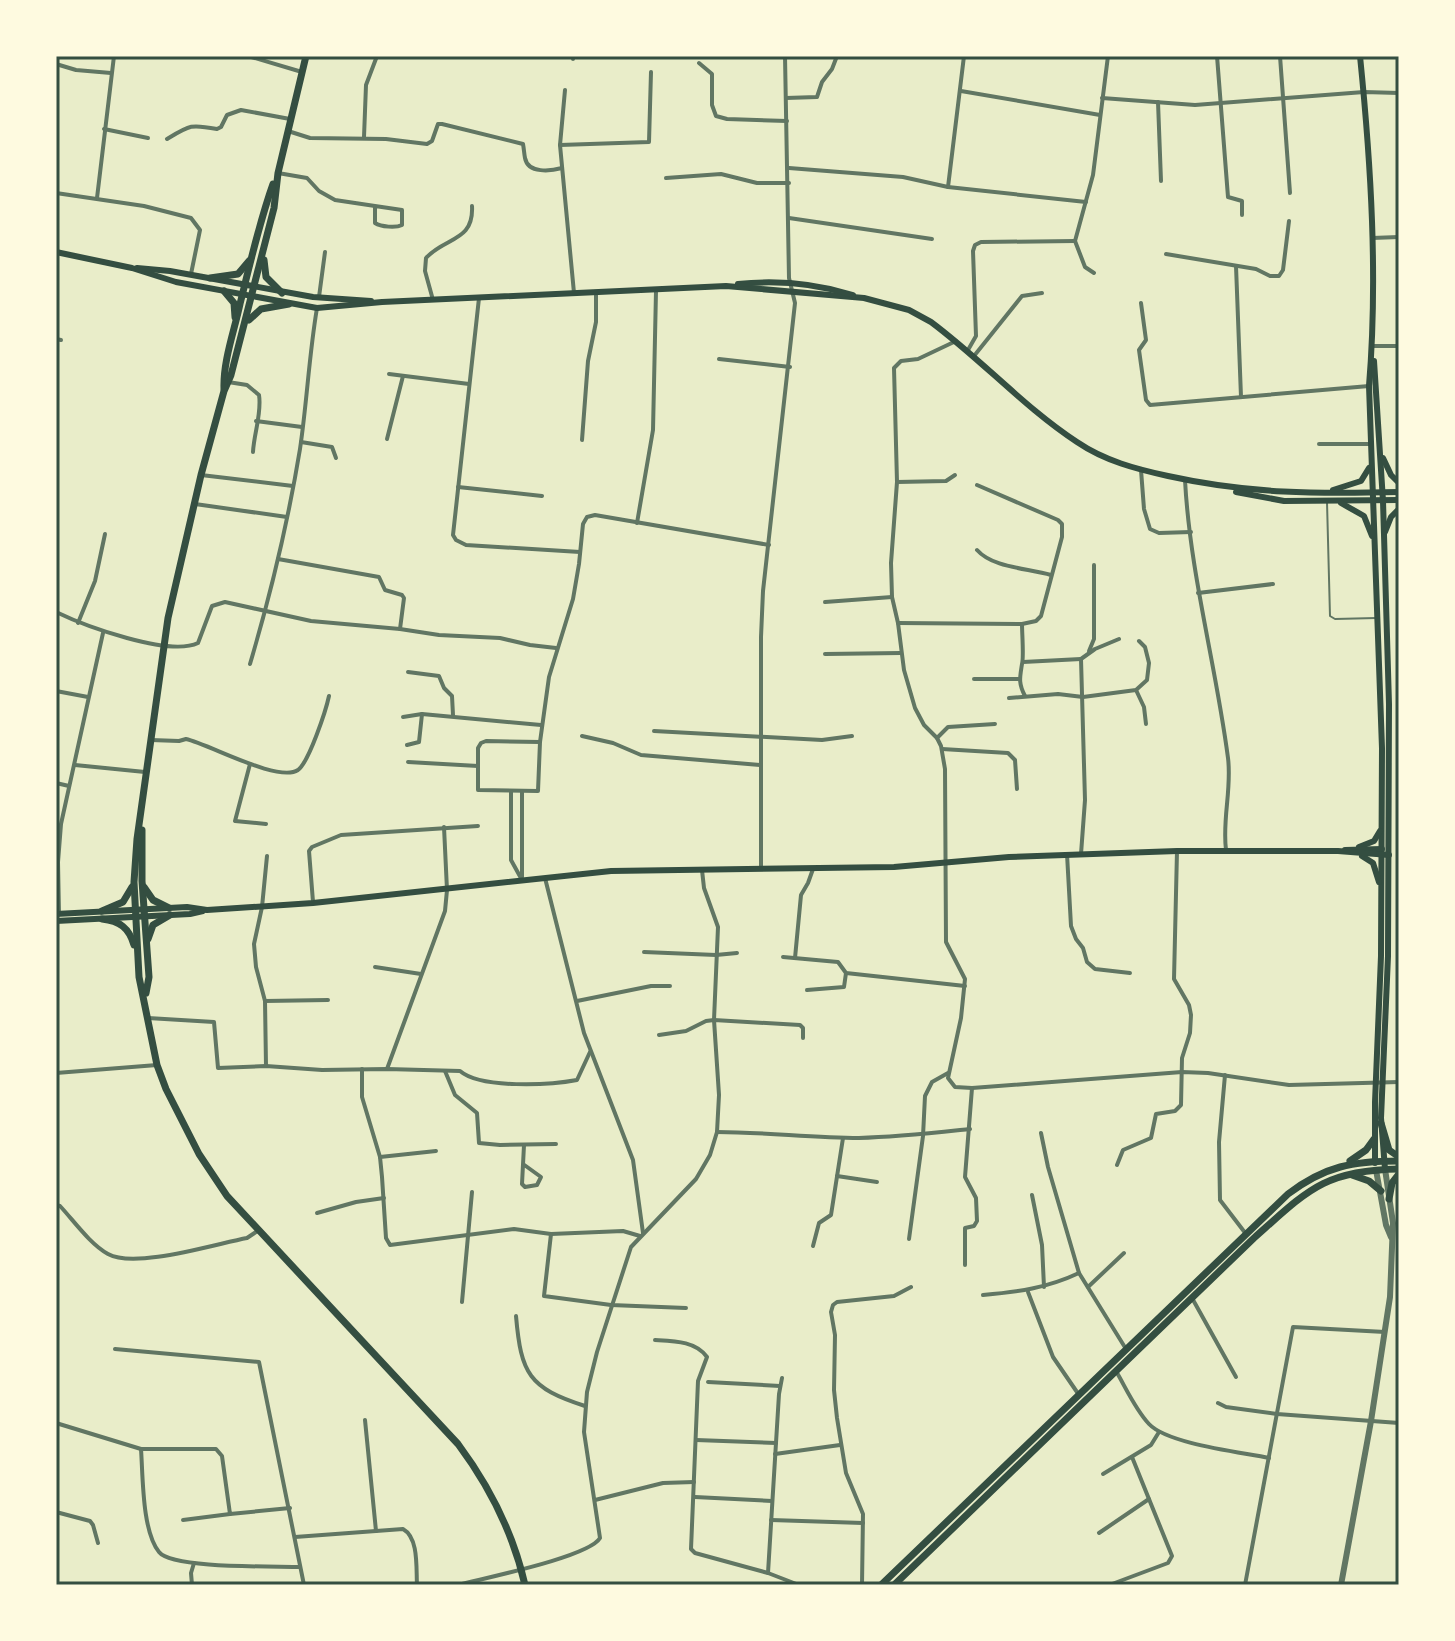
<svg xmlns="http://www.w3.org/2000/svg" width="1455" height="1641" viewBox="0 0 1455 1641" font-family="'Fira Sans Condensed',sans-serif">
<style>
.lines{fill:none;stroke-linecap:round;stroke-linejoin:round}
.service{stroke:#617663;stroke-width:2}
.minor{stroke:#617663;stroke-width:4}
.tertiary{stroke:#617663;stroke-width:6}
.secondary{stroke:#344e41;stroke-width:6}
.primary{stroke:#344e41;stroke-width:7}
.neatline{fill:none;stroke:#344e41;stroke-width:3}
</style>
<rect width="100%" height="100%" fill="#e9edc9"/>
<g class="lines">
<!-- service -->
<path class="service" d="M1327 502 1330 616 1335 619 1376 618"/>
<!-- minor -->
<g class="minor">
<path d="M248 56 302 72"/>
<path d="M1217 56 1228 197 1242 201V215"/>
<path d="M1280 56 1290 193"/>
<path d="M573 59V56"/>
<path d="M699 63 712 74V105L716 116 727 119 787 121"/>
<path d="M56 64 76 70 111 73"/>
<path d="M565 90 560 145 574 293"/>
<path d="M961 91 1100 115"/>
<path d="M786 98 817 97 822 82 832 69 837 56"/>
<path d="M1102 98 1195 105 1364 92 1399 93"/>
<path d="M1158 102 1161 181"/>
<path d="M104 129 148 138"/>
<path d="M288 131 310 138 386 139 427 144 432 141 438 124H442L523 144C524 149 524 153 525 158 528 174 551 171 562 168"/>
<path d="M364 137 366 85 377 56"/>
<path d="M167 139C190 125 191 124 217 129L221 127 227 115 241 110 290 119"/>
<path d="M560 145 649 142 651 72"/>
<path d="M789 168 903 177 948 187 1086 202"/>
<path d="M278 173 307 178 319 191 335 200 375 206V223C381 227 396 228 402 225V210L375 206"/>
<path d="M666 178 721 174 757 183H789"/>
<path d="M948 187 964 56"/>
<path d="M56 193 144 206 191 218 200 230 191 274"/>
<path d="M97 198 114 56"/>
<path d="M789 218 932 239"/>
<path d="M1372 238 1399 237"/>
<path d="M1075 241 1093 175 1108 56"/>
<path d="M1075 241 1085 267 1094 273"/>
<path d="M1166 254 1256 269 1270 276H1279L1283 270 1289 221"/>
<path d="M1236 266 1241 397"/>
<path d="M319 297 325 252"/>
<path d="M479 298 453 535 456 540 466 545 580 552"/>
<path d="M433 300 425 271 426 258C445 237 474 242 472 206"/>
<path d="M1141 303 1146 340 1139 350 1146 400 1150 405 1369 386"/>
<path d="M56 339 61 340"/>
<path d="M956 341 918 359 901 361 894 368 897 482 891 563 892 597 898 623 904 670 915 708 924 725 937 738 941 746 945 769 946 942 965 979 961 1018 948 1078 955 1087 972 1088 1182 1072 1208 1073 1289 1085 1399 1082"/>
<path d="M1373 346H1399"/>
<path d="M968 350 976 336 973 251 975 245 981 242 1075 241"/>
<path d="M974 356 1022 296 1042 293"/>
<path d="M719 359 790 367"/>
<path d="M389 374 469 384"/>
<path d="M228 382 247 385 259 395C262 413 254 433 253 452"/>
<path d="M256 421 302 427"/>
<path d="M387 439 403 376"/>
<path d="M582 440 588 361 596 322V292"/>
<path d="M301 442 332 447 336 458"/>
<path d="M1319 444H1371"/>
<path d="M1141 470 1144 509 1150 529 1159 533 1191 532"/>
<path d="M201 475 293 486"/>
<path d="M1185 480C1190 574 1216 665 1228 758 1232 789 1222 819 1226 850"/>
<path d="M897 482 946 481 955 475"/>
<path d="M458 487 542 496"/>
<path d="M195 504 287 517"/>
<path d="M637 523 653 430 656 291"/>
<path d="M977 550C993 568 1027 568 1051 575"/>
<path d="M278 559 379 577 385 590 402 595 404 598 400 629"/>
<path d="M1198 593 1273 584"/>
<path d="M825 602 892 597"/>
<path d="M56 612C85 626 169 657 198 643L212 606 225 602 311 621 400 629 439 635 500 638 530 645 556 648"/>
<path d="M78 623 95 581 105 534"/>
<path d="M898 623 1022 624 1036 621 1041 616 1062 537V524L1058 520 977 485"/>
<path d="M1022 624C1022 634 1024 657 1022 664 1020 677 1018 683 1025 696"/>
<path d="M1089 651 1094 639V565"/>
<path d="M825 654 901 653"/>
<path d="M1023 662 1081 659"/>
<path d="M250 664C271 593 288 522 300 449 307 402 309 355 317 308"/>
<path d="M408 672 439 676 444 688 452 696 453 715"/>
<path d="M974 679H1019"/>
<path d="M1136 690 1144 707 1146 724"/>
<path d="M56 691 88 697"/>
<path d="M1009 698 1058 694 1083 697 1136 690 1147 680 1149 663 1145 647 1139 641"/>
<path d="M403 717 422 714"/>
<path d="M654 731 822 740 852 736"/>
<path d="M582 736 613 743 641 755 760 765"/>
<path d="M937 738 948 727 995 724"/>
<path d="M151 740 179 741 186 739C209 744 278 783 298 770 309 762 326 710 329 696"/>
<path d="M540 742 486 741 481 743 478 748V790L538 791 540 742 549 677 573 599 579 564 583 524 587 517 595 515 769 545"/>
<path d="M407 745 419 742 422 714 541 725"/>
<path d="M942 749 1008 753 1015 760 1017 789"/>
<path d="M408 762 478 766"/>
<path d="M250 764 235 821 266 824"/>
<path d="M75 765 145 772"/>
<path d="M56 783 69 786"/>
<path d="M511 791V860L522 880"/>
<path d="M1067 854 1071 926 1076 939 1083 948 1087 962 1095 969 1130 973"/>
<path d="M1081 854 1085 800 1081 659 1095 649 1119 639"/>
<path d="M761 869V637L763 591 795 303 789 278 785 56"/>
<path d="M522 877V791"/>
<path d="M545 878 584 1033 633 1160 643 1233"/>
<path d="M313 902 309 851 312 847 341 835 478 826"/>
<path d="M59 913 58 862 61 824 103 633"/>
<path d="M644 952 716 955 737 953"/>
<path d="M783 957 838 962 846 973 965 986"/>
<path d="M795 958 801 895 808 883 813 869"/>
<path d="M375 967 421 974"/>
<path d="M807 990 844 987 846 973"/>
<path d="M265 1001 328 1000"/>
<path d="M577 1001 651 986H670"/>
<path d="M148 1018 214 1022 218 1068 266 1066 322 1070 387 1069 460 1071C481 1089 550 1085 577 1080L590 1052"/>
<path d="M659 1035 686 1031 706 1021 714 1020 800 1025 803 1028V1038"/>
<path d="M266 1066 265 1001 256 967 254 944 262 907 267 856"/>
<path d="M362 1069V1097L380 1157 382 1177 386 1238 390 1245 514 1229 551 1234 623 1231 640 1236"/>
<path d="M387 1069 445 911 447 890 444 827"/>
<path d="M445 1071 455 1095 477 1113 479 1143 500 1145 556 1144"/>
<path d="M56 1073 157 1065"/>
<path d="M1225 1075 1219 1142 1220 1200 1246 1234"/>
<path d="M717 1132C765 1132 812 1138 859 1138 897 1137 932 1133 970 1129"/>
<path d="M1041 1133 1048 1167 1079 1273 1126 1349"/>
<path d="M380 1157 436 1151"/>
<path d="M523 1164 541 1177 537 1185 525 1187 522 1184 524 1145"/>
<path d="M1117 1165 1123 1150 1151 1138 1156 1114 1175 1111 1181 1105 1182 1058 1190 1033 1191 1015 1189 1005 1174 979 1177 851"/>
<path d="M837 1176 877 1182"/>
<path d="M1032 1195 1042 1245 1044 1287"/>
<path d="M56 1205 60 1206C74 1221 90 1244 108 1254 135 1269 215 1244 247 1238L259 1230"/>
<path d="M317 1213 356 1202 384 1198"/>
<path d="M56 1231H57"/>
<path d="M551 1234 544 1296 611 1305 686 1308"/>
<path d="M909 1239 923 1136 925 1096 932 1082 948 1073"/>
<path d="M813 1246 819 1223 831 1215 843 1138"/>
<path d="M965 1265V1228L974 1226 977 1221 976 1198 965 1177 972 1088"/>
<path d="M1088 1287 1124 1253"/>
<path d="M1028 1292 1053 1357 1079 1395"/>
<path d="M983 1295C1018 1292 1047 1288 1079 1273"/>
<path d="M1192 1298 1236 1377"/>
<path d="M462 1302 472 1192"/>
<path d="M516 1316C521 1374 529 1388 585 1406"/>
<path d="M655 1340C674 1341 696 1341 707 1357L698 1381 691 1549 695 1553 768 1573 799 1585"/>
<path d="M115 1349 259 1362 304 1585"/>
<path d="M1116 1371C1126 1388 1135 1409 1149 1424 1168 1444 1240 1452 1269 1458"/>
<path d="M708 1382 780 1386"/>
<path d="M1218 1403 1226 1407 1277 1414 1399 1423"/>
<path d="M365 1420 376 1531"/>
<path d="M56 1423 141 1449H216L222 1456 230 1514 290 1508"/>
<path d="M696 1440 776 1443"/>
<path d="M141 1449C143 1477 142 1531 159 1552 172 1569 275 1566 300 1567"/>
<path d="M775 1454 840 1445"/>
<path d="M1103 1474 1151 1445 1159 1432"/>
<path d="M695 1497 772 1501"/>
<path d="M595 1500 663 1483 694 1482"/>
<path d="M56 1512 90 1521 93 1525 98 1543"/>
<path d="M183 1520 230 1514"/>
<path d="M771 1520 863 1523"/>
<path d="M1099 1533 1149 1499"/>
<path d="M295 1537 403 1529C419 1538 416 1568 417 1585"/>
<path d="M768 1573 779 1394 782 1378"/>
<path d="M1112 1584 1168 1563 1172 1556 1132 1457"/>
<path d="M192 1585 191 1573 194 1563"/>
<path d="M458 1585C484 1578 589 1557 600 1538L584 1432 587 1392 597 1352 631 1247 696 1179 710 1155 717 1132 719 1095 714 1020 718 927 704 888 702 870"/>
<path d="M862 1585 863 1514 846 1473 837 1418 834 1390 835 1335 831 1312 833 1305 837 1302 894 1296 911 1287"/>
<path d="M1245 1585 1293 1327 1385 1332"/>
</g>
<!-- tertiary -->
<g class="tertiary">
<path d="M1376 1170 1386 1225 1391 1237"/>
<path d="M1341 1585 1371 1421 1390 1297 1393 1223 1385 1169"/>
</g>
<!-- secondary -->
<g class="secondary">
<path d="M1360 56C1371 165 1378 277 1369 386L1382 748 1381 956 1375 1102V1163"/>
<path d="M56 252 132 268 176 282 317 308 382 302 726 286 864 298 909 310 931 322C982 360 1025 408 1077 442 1105 461 1136 469 1168 476 1249 494 1318 494 1399 492"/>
<path d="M137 268 170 271 313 297 371 301"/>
<path d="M738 284C776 280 817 284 853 295"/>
<path d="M1374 361 1383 501 1389 704 1388 956 1381 1118 1385 1169"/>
<path d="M1383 458 1391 475 1399 483"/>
<path d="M1333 490 1361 481 1369 468"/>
<path d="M1236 492 1284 501 1399 500"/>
<path d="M1341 503 1364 516 1372 536"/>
<path d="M1385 532 1391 517 1399 509"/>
<path d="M1359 847 1374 841 1380 831"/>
<path d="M1345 850 1382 849"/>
<path d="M1362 856 1373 863 1379 882"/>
<path d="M56 914 187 907 207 910 313 903 611 871 894 867 1009 857 1177 851H1338L1389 855"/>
<path d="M56 921 190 914 203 911"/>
</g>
<!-- primary -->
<g class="primary">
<path d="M306 56 278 173 274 208 231 375 224 391 201 475 168 618 137 839 134 882 139 977 157 1065 166 1089 199 1154 227 1196 458 1444C490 1487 513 1532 525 1585"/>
<path d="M264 260 266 277 282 293"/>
<path d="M210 278 238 274 249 261"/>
<path d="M224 291 234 303 235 317"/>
<path d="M249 320 261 309 289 304"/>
<path d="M224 389C223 361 234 332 240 304 250 264 259 223 273 184"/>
<path d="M142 830V881L149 977 146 993"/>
<path d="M144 887 153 900 169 908"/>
<path d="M102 911 123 902 132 887"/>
<path d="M102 919C120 921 129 928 134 945"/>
<path d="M148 939 153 925 170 915"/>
<path d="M1381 1123 1389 1150 1399 1157"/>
<path d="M1350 1161 1366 1150 1374 1139"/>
<path d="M1352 1175 1369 1181 1381 1191"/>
<path d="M1389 1199 1392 1183 1399 1174"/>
<path d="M881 1585 1288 1194C1325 1166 1353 1161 1399 1161"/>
<path d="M894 1585 1254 1238C1307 1191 1324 1170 1399 1169"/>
</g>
</g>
<!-- border -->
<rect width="1455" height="1641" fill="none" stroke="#fefae0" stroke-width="116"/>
<rect x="58" y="58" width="1339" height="1525" class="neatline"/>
</svg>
